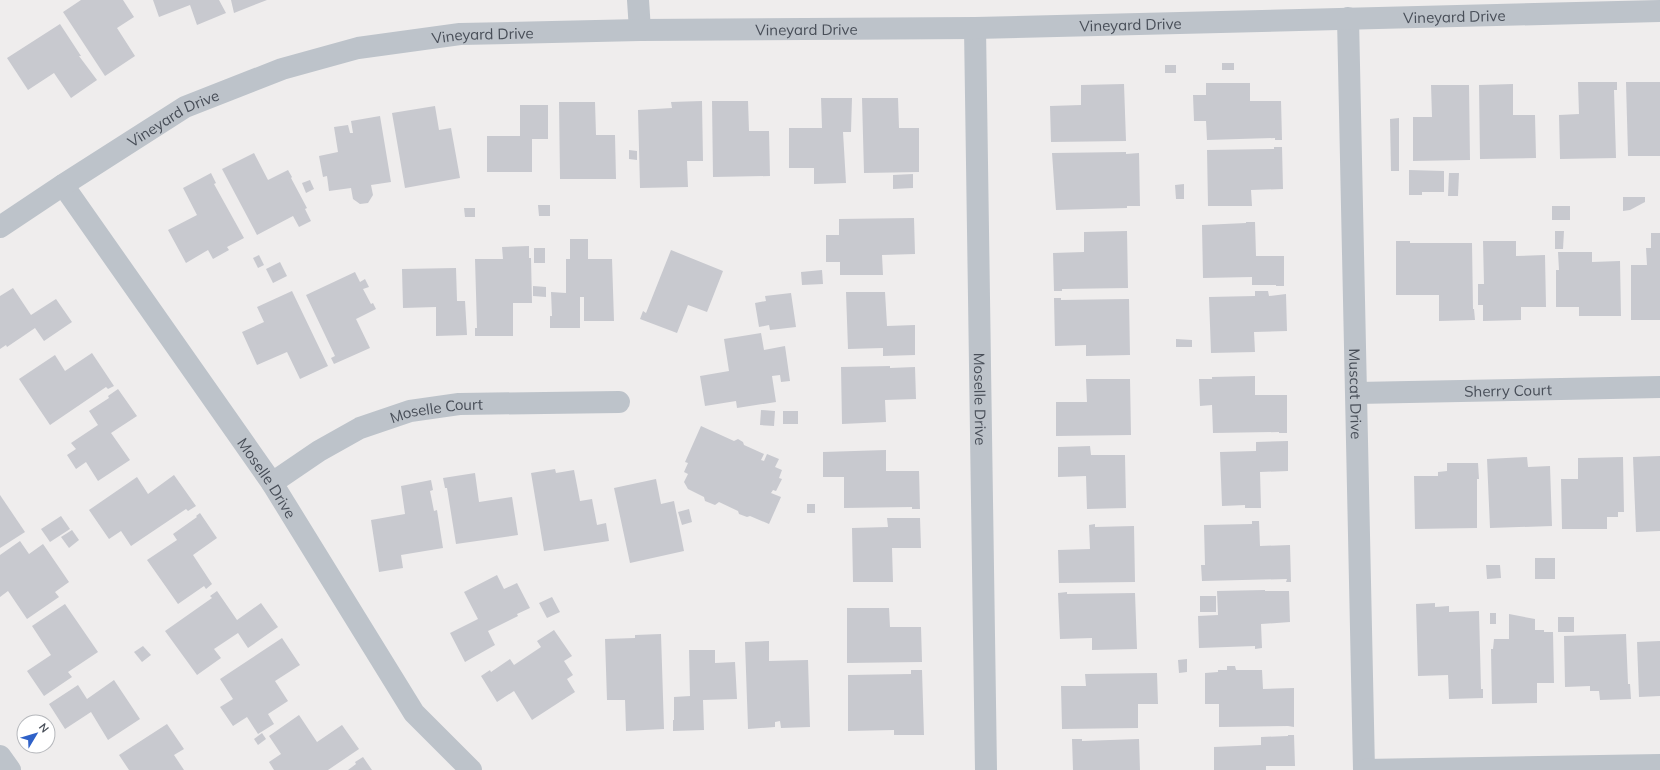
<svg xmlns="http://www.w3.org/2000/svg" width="1660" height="770" viewBox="0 0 1660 770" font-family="Mulish,sans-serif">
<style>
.building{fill:#c8c9cf}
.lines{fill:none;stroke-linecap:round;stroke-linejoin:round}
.minor{stroke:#bdc3ca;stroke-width:22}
.labels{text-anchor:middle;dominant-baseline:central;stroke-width:4;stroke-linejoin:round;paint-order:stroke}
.street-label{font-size:15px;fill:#484e58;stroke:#fff}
</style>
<rect width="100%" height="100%" fill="#efeded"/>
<!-- building -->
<g class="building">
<path d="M81 0H123L134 17 117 28 135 56 105 76 63 12Z"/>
<path d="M153 0H219L226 13 197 25 190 5 159 17Z"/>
<path d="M231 0H267L234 13Z"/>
<path d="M60 24 81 56H79L97 80 71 98 54 73 28 90 7 58Z"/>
<rect x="1222" y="63" width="12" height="7"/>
<rect x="1165" y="65" width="11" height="8"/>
<path d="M1578 82H1617V90H1614L1616 158 1560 159 1559 115 1579 114Z"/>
<path d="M1626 82H1660V156H1628Z"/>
<path d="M1206 83H1250V101H1281L1282 140H1275V138L1207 140 1206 121H1194L1193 95H1206Z"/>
<path d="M1124 84 1126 141 1051 142 1050 106 1081 105V85Z"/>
<path d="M1513 84V115H1535L1536 158 1480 159 1479 85Z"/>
<path d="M1431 85H1469L1470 160 1413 161V117H1432Z"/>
<path d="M821 98H852L851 132H843L846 183 814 184V168H789V128H822Z"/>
<path d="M862 98H898L899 128H919V172L864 173Z"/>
<path d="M702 101 703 161H687L688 187 640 188 638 110 672 108 671 102Z"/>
<path d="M712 101H748L749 131H769L770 176 713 177Z"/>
<path d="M559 102H595L596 135H615L616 179H560Z"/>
<path d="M520 105H548V139H532V172H487V136H520Z"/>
<path d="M435 106 439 130 451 128 460 178 405 188 392 113Z"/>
<path d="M380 116 391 182 371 185 373 195 368 203 360 204 353 199 351 188 329 191 327 176 323 177 319 156 338 152 334 127 348 125 350 133H353L351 121Z"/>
<path d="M1399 118V171H1391L1390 119Z"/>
<path d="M1274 147H1282L1283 189 1251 190 1252 206H1208L1207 150 1274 149Z"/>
<path d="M629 150 637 151V160L629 159Z"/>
<path d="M1126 152V154L1139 153 1140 206H1127V208L1056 210 1052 153Z"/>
<path d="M254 153 268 180 288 170 292 177 291 178 307 208 305 209 311 221 299 227 293 216 257 235 222 169Z"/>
<path d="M1409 170 1444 171V192H1422V195H1409Z"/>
<path d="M211 173 216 183 214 184 244 238 227 247 229 250 213 259 208 250 186 263 168 230 197 215 183 188Z"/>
<path d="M1449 173H1459L1458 196H1448Z"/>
<path d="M913 174V188L893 189V175Z"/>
<path d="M310 180 314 189 306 193 302 183Z"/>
<path d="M1184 184V199H1176L1175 185Z"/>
<path d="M1623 197H1645V202L1630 210 1623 211Z"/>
<path d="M538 205H550V216H539Z"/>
<rect x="1552" y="206" width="18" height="14"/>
<path d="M464 208H475V217H465Z"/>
<path d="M914 218 915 254 882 255 883 275H840V262H826V235H839V219Z"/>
<path d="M1246 222H1255L1256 256H1284V286H1276V285H1252V277L1203 278 1202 225 1246 223Z"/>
<path d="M1127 231 1128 288 1062 289V291H1054L1053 253 1084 252V232Z"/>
<path d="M1555 231H1564L1563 249H1555Z"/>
<path d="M1651 233H1660V320H1631V265H1647L1646 248H1651Z"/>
<path d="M570 239H588V259H612L614 321H584V297H580V328H550V316H552L551 292 566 293V259H570Z"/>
<path d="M1396 241H1410V243H1472L1473 309H1474L1475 320 1439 321V295H1396Z"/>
<path d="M1483 241H1516V256L1545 255 1546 307H1521V320L1483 321V305H1478V284H1484Z"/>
<path d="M529 246V258H531L532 303H513V336H475V328H477L475 259H503L502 247Z"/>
<rect x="534" y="248" width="11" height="15"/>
<path d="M671 250 723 271 707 312 688 305 677 333 640 319 643 311 646 313Z"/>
<path d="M1558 252H1592V262L1620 261 1621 316H1579V307H1556V270H1559Z"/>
<path d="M259 255 264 265 258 268 253 258Z"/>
<path d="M280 262 287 276 273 283 266 269Z"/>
<path d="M456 268 457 301H465L467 335 436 336V307L403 308 402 269Z"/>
<path d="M822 270 823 284 802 285 801 272Z"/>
<path d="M355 272 360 282 365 279 369 287 363 289 371 304 373 303 376 309 356 319 370 348 334 364 331 358 335 356 306 295Z"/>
<path d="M533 286 546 287V297L533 296Z"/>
<path d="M13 288 31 315 56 299 72 322 44 341 35 328 7 347 6 345 0 349V296Z"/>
<path d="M292 291 328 366 300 379 287 352 257 365 242 332 264 322 257 307Z"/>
<path d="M1255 291H1268L1269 296 1286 294 1287 331 1254 332 1255 352 1211 353 1209 297 1255 296Z"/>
<path d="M846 292H885L887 326 915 325V355L883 356V348L848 349Z"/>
<path d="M791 293 796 327 770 330 769 325 759 327 755 303 766 301 765 296Z"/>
<path d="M1054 298H1061V300L1129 299 1130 355 1086 356V345L1055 346Z"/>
<path d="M761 333 764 350 785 346 790 381 781 382 780 375 772 376 776 402 737 408 736 401 705 406 700 376 729 371 724 339Z"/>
<path d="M1176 339 1192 340V347H1176Z"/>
<path d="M92 353 114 386 108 389 106 387 50 425 19 379 55 355 65 371Z"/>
<path d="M890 366V368L915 367 916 399 885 400 886 422 842 424 841 367Z"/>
<path d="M1255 376V395H1287V433H1279V432L1213 433 1212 405 1200 406 1199 379H1212V377Z"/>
<path d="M1086 379H1130L1131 435 1056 436V402H1087Z"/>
<path d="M118 389 137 416 111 433 130 460 98 481 86 462 76 469 67 455 76 449 71 443 98 425 89 411 109 398 108 396Z"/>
<path d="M761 410 775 411 774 426 760 425Z"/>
<rect x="783" y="411" width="15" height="13"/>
<path d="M701 426 734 441 738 439 743 442 744 445 764 454 761 460 764 461 767 454 779 459 775 467 782 470 779 478 782 479 776 491 773 490 771 493 781 497 769 524 750 516 747 517 739 514 738 511 719 502 715 505 705 501 704 497 688 489 684 482 688 474 684 472 688 463 685 462Z"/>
<path d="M1288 441V471L1260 472 1261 508H1245V505L1222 506 1220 452 1256 451V442Z"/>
<path d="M1090 446 1091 455H1125L1126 508 1087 509 1086 476 1058 477V447Z"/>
<path d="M886 450V471H919L920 509H912V507L844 508V477H823V452Z"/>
<path d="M1660 456V531L1636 532 1633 457Z"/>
<path d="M1527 457 1528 467 1550 466 1552 526 1490 528 1487 459Z"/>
<path d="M1623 457 1624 512H1618V517H1607V529H1562L1561 479H1578V458Z"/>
<path d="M1447 463H1478L1479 479H1477V528L1415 529 1414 476H1438V472L1447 471Z"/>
<path d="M555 469 556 473 574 470 580 501 592 499 597 525 606 523 609 541 544 551 531 473Z"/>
<path d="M475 473 479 502 512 497 518 535 456 544 447 488H445L443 478Z"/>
<path d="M174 475 196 506 188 511 186 509 131 546 121 531 109 539 89 510 137 477 148 494Z"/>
<path d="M656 479 661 504 674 501 684 551 630 563 614 488Z"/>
<path d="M431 480 433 490 430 491 434 511 437 510 443 548 401 555 403 568 379 572 371 520 405 514 401 486Z"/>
<path d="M0 495 25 532 0 548Z"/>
<rect x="807" y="504" width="8" height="9"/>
<path d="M689 509 692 522 682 525 678 512Z"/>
<path d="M200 513 217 538 193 555 212 584 206 589 204 586 178 604 147 560 177 540 173 534 197 517 196 516Z"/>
<path d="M61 516 70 529 50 542 41 529Z"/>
<path d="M887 518H920L921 548H892L893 582H853L852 528 888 527Z"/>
<path d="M1252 521H1259L1260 546 1290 545 1291 582H1286L1287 579 1202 581 1201 565H1205L1204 525 1252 524Z"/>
<path d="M1095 524V527L1134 526 1135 582 1059 583 1058 550 1090 549 1089 525Z"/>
<path d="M72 530 79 540 69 548 61 537Z"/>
<path d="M20 541 29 554 43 544 69 582 55 592 59 597 27 619 8 591 0 597V555Z"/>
<rect x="1535" y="558" width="20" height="21"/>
<path d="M1486 565H1500L1501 578 1487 579Z"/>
<path d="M497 575 504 589 517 583 530 608 517 614 518 616 488 631 495 645 465 662 450 633 478 619 464 592Z"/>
<path d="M1265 590V591H1289L1290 622 1261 624 1262 648 1255 649V646L1199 648 1198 616 1218 615 1217 591Z"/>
<path d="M217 591 237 620 261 603 278 627 248 648 238 633 214 649 221 658 197 675 165 631 212 598 210 596Z"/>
<path d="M1067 592V594L1135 593 1137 649 1092 650V638L1060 639 1058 593Z"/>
<rect x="1200" y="596" width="16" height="16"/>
<path d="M552 597 560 612 547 618 539 603Z"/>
<path d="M1435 603V607L1449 606V612L1479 611 1481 689H1483V698L1449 699 1448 675 1418 676 1416 604Z"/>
<path d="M65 604 98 652 68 672 72 677 44 696 27 671 51 655 32 626Z"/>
<path d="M847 608H889L890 627H921L922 662 847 663Z"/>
<rect x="1490" y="613" width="6" height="11"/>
<path d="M1509 614 1535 619V630H1544V632H1553L1554 683H1537V703L1492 704 1491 649H1493L1494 639H1509Z"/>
<rect x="1558" y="617" width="16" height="15"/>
<path d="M554 630 572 656 564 661 573 675 567 679 575 692 532 720 514 691 497 702 481 676 490 670 491 672 510 659 514 665 541 647 537 641Z"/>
<path d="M661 634 664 729 626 731 625 700H607L605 639 635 638V635Z"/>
<path d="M1626 634 1628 684H1630L1631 699 1600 700 1599 691H1590V686L1565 687 1564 636Z"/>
<path d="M282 638 300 665 275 681 288 701 268 714 274 724 258 734 247 717 233 726 220 707 233 699 220 679Z"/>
<path d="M769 641V661L808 660 810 727 781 728 780 721 775 722V727L748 729 745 642Z"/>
<path d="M1660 641V696L1639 697 1637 642Z"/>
<path d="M143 646 151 655 142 662 134 652Z"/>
<path d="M689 650H715V663L735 662 737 699 703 700 704 730 673 731V720H674V697L690 696Z"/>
<path d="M1187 659V672L1179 673 1178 660Z"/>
<path d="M1227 666H1235L1236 670H1262L1263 689 1294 688V727L1288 726 1219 727V704H1205V673L1218 672V670H1227Z"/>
<path d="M911 670H922L924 735H894V730L848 731V675L911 674Z"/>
<path d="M1157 673 1158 704H1138V728L1062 729 1061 686H1086L1085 674Z"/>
<path d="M114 680 140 719 108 740 91 712 65 729 49 704 78 685 87 699Z"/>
<path d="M299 715 317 742 342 725 359 749 328 770H274L269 762 281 754 269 736Z"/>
<path d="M167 724 184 749 174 755 184 770H129L119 755Z"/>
<path d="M262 733 266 739 258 745 254 739Z"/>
<path d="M1288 735H1294L1295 766H1266V770H1214V747L1261 745V737L1288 736Z"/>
<path d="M1072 739H1082V741L1139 739 1140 770H1073Z"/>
<path d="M363 757 372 770H348L356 764 355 762Z"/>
</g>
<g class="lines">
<!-- minor -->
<g class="minor">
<path d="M638 0 640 30"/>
<path id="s1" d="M1348 18 1364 770"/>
<path id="s2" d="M975 28 986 770"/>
<path id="s3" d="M63 185 272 483 414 713 471 770"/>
<path id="s4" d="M0 227 63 185 185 107 282 69 358 48 460 34 640 30 975 28 1660 11"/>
<path id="s5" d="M1357 393 1660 387"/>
<path id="s6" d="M272 483 319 451 360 428 410 411 459 404 619 402"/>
<path d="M0 756 10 770"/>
<path d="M1364 770 1660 765"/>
</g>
</g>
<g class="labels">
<!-- street labels -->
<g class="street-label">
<text stroke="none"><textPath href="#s4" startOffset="1501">Vineyard Drive</textPath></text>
<text stroke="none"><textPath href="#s4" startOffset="1177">Vineyard Drive</textPath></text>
<text stroke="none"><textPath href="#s4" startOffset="853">Vineyard Drive</textPath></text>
<text stroke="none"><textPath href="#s4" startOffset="529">Vineyard Drive</textPath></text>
<text stroke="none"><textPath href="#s4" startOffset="205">Vineyard Drive</textPath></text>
<text stroke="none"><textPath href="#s5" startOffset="151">Sherry Court</textPath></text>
<text stroke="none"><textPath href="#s1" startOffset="376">Muscat Drive</textPath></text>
<text stroke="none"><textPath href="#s2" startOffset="371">Moselle Drive</textPath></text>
<text stroke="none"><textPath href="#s6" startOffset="183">Moselle Court</textPath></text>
<text stroke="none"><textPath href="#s3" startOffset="357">Moselle Drive</textPath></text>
</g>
</g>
<!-- north arrow -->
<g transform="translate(36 734) rotate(52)"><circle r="19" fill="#ffffff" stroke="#b6b8bc"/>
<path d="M0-3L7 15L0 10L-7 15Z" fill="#2f61c8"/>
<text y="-6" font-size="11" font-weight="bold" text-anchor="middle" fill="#484e58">N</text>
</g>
</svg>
